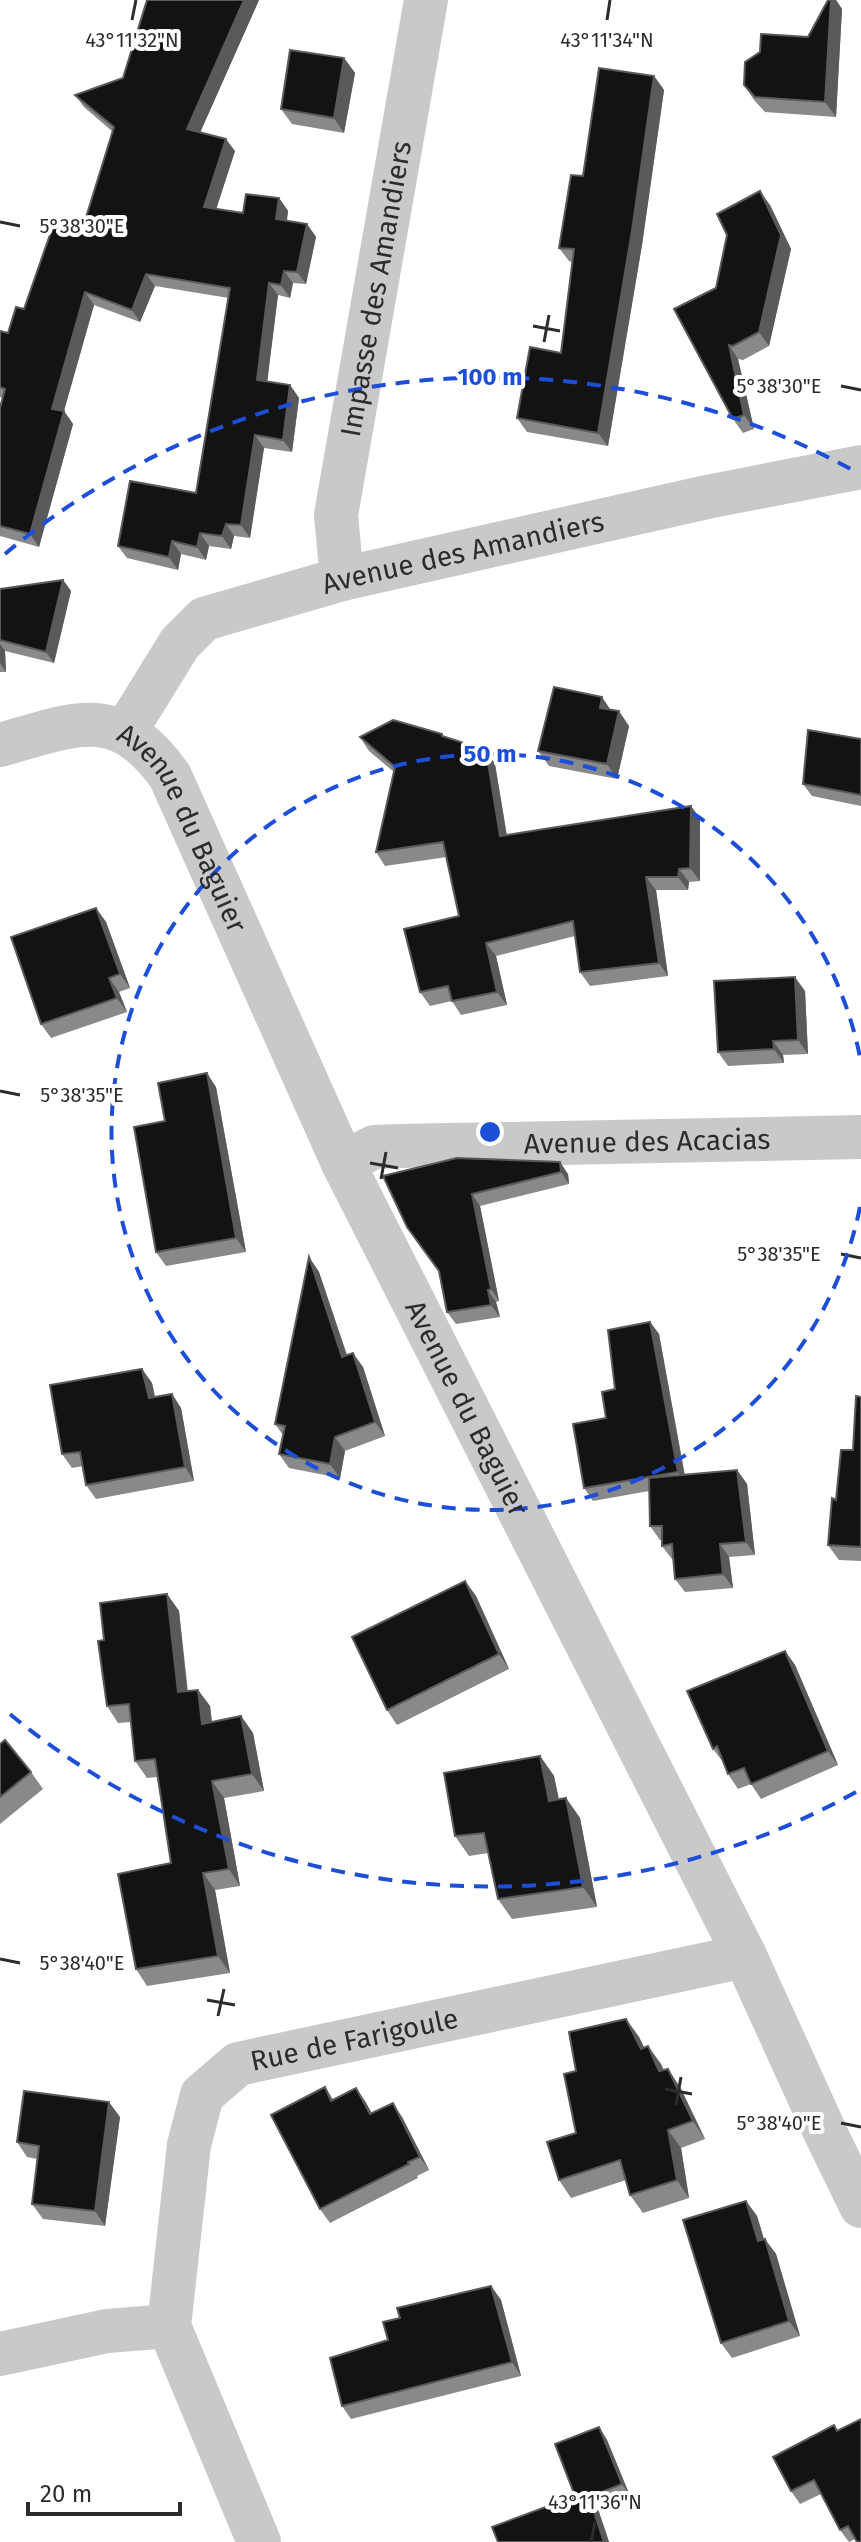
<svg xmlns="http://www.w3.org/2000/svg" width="861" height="2542" viewBox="0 0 861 2542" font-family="'Fira Sans',sans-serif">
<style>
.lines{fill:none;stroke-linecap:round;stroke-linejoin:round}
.street{stroke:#c9c9c9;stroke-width:44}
.wall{fill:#898989}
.shaded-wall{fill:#5a5a5a}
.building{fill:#131313;stroke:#5a5a5a;stroke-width:2}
.ticks{fill:none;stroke:#2c2c2c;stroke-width:3}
.ring{fill:none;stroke:#1d4ed8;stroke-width:4;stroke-dasharray:14 10}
.labels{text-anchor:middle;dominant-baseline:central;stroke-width:8;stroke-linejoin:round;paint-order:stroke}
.street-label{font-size:28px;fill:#2c2c2c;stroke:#fff}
.ticks-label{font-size:20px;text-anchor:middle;fill:#2c2c2c;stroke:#fff;stroke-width:8;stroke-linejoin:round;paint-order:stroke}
.centre{fill:#1d4ed8;stroke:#fff;stroke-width:4}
.ring-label{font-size:24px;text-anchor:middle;font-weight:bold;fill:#1d4ed8;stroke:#fff;stroke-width:8;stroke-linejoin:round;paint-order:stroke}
</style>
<rect width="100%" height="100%" fill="#fff"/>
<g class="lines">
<!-- street -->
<g class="street">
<path id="s1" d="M342 579 336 515 426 0"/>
<path id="s2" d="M125 732 180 643 204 619 342 579 707 497 861 467"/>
<path id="s3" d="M0 745C75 724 117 702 170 776L343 1163 745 1956 826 2134 861 2206"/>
<path id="s4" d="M343 1163 374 1147 400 1146 861 1137"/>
<path d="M0 2354 107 2331 169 2326"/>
<path id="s5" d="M259 2542 169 2326 189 2145 202 2095 238 2064 745 1956"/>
</g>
</g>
<!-- wall -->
<g class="wall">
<path d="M259 0 200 132 235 151 216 209 243 213 279 198 288 211 287 221 307 224 316 237 306 284 293 283 290 298 278 295 267 381 290 385 299 398 292 452 264 448 250 538 234 536 231 549 209 546 206 560 181 554 178 570 127 558 118 546 196 493 229 298 155 286 140 322 94 305 64 411 73 424 39 547 0 536V408L3 398 0 397V331L8 333 72 232 83 227 113 132 84 107 75 95 123 78Z"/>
<path d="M828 0H836L842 9 836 117 765 112 754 100 744 85 808 37Z"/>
<path d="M344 58 355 73 344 133 292 124 281 109Z"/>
<path d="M654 76 664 90 642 245 608 446 527 432 517 418 561 353 572 262 569 261 559 248 583 176Z"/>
<path d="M770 205 791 249 769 346 743 360 738 359 754 429 743 433 733 419 716 288Z"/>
<path d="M63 580 71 591 54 663 5 651 6 672H0V589Z"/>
<path d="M610 710 629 726 617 779 549 766 538 751Z"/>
<path d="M442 734 444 737 486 750 495 764 507 835 691 806 700 819V881L689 882 688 890H656L668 976 590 986 580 972 575 936 496 956 507 1005 461 1015 452 1001 430 1006 420 992 459 916 447 857 385 866 376 852 394 772 369 751 360 737Z"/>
<path d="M861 739V806L812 796 803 784Z"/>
<path d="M96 908 106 922 130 988 119 992 127 1012 51 1038 41 1024Z"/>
<path d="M805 991 808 1054 783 1055 784 1063 728 1066 718 1052Z"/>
<path d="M216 1087 246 1252 166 1266 156 1252 165 1121Z"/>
<path d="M457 1158 568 1174 569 1184 480 1206 499 1301 496 1302 500 1317 456 1324 447 1312Z"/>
<path d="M309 1257 319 1272 347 1355 363 1367 385 1436 345 1451 340 1478 289 1468 279 1454 283 1435 275 1424Z"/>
<path d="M650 1322 659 1334 685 1475 737 1470 747 1484 755 1555 729 1557 733 1588 685 1592 675 1579 673 1559H672L662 1546V1540H660L650 1526 649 1491 593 1501 584 1488 615 1389Z"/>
<path d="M142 1369 152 1383 155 1397 172 1394 181 1408 194 1481 96 1499 86 1485 83 1466 72 1468 62 1454Z"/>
<path d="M861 1397V1561L839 1560 828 1545 836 1500 853 1450Z"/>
<path d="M465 1581 476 1596 509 1669 397 1725 387 1710Z"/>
<path d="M167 1594 179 1611 188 1691 198 1690 210 1706 212 1722 241 1716 253 1733 264 1791 224 1798 240 1886 215 1890 230 1973 147 1986 136 1969 171 1863 157 1777 147 1778 135 1761 131 1722 118 1723 107 1706 104 1640Z"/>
<path d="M785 1651 795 1665 838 1765 761 1799 751 1784 738 1789 728 1774 723 1762 713 1749Z"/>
<path d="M0 1744 31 1772 43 1789 0 1824Z"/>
<path d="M540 1756 554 1776 559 1799 566 1798 580 1818 597 1907 512 1919 498 1899 488 1853 469 1856 455 1836Z"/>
<path d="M626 2019 639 2037 644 2048 661 2064 663 2070 680 2087 705 2139 681 2148 689 2198 643 2213 630 2195 626 2180 571 2198 559 2180 576 2133V2071Z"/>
<path d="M325 2087 333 2099 365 2101 372 2114 402 2117 429 2170 417 2176 418 2178 330 2223 320 2209Z"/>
<path d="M120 2117 105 2226 43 2219 32 2204 37 2159 27 2157 17 2142Z"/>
<path d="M746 2201 757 2216 764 2239 776 2254 800 2336 732 2358 721 2343Z"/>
<path d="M491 2286 501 2300 521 2376 351 2419 342 2406 388 2340 400 2318Z"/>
<path d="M834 2425 855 2539 849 2542 840 2530 821 2494 800 2504 791 2491Z"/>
<path d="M599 2427 607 2440 630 2496 598 2509 609 2542H498L575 2496Z"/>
</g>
<!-- shaded-wall -->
<g class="shaded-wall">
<path d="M244 0H259L196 142 187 129Z"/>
<path d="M831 0H836L842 9 836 117 825 102Z"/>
<path d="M344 58 355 73 344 133 334 118Z"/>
<path d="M654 76 664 90 642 245 608 446 598 433Z"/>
<path d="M226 139 235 151 213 219 204 207Z"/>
<path d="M760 191 770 205 791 249 769 346 759 332Z"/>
<path d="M279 198 288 211 285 232 276 219Z"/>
<path d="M307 224 316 237 306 284 297 272Z"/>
<path d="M284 271 293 283 290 298 281 285Z"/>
<path d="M146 274 155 286 140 322 132 310Z"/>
<path d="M269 283 278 295 266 392 257 380Z"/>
<path d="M85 292 94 305 61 421 52 409Z"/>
<path d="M729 345 738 359 754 429 744 415Z"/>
<path d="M290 385 299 398 292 452 283 440Z"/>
<path d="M64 411 73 424 39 547 30 534Z"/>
<path d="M255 435 264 448 250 538 241 525Z"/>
<path d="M226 524 234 536 231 549 222 536Z"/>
<path d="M200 533 209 546 206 560 197 547Z"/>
<path d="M172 541 181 554 178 570 169 557Z"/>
<path d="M63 580 71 591 54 663 46 652Z"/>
<path d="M0 644 5 651 6 672 0 663Z"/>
<path d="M602 697 612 712 600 708Z"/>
<path d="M619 711 629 726 617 779 607 764Z"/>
<path d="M486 750 495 764 509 850 500 836Z"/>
<path d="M691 806 700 819V881L690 868Z"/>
<path d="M679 869 689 882 688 890 678 877Z"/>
<path d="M646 877 656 890 668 976 659 963Z"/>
<path d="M96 908 106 922 130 988 120 974Z"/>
<path d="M486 943 496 956 507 1005 497 992Z"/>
<path d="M795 977 805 991 808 1054 798 1040Z"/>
<path d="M109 978 119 992 127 1012 117 998Z"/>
<path d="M773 1041 783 1055 784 1063 774 1049Z"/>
<path d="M207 1073 216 1087 246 1252 236 1238Z"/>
<path d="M560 1162 568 1174 569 1184 561 1172Z"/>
<path d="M472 1194 480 1206 499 1301 491 1289Z"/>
<path d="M309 1257 319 1272 352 1371 342 1357Z"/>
<path d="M488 1290 496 1302 500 1317 491 1305Z"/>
<path d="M650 1322 659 1334 686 1484 678 1472Z"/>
<path d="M353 1353 363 1367 385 1436 375 1422Z"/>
<path d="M142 1369 152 1383 158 1412 149 1398Z"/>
<path d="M172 1394 181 1408 194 1481 185 1467Z"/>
<path d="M335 1437 345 1451 340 1478 330 1464Z"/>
<path d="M737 1470 747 1484 755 1555 746 1542Z"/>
<path d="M720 1544 729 1557 733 1588 723 1574Z"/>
<path d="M465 1581 476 1596 509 1669 499 1654Z"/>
<path d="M167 1594 179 1611 189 1709 178 1692Z"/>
<path d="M785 1651 795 1665 838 1765 828 1751Z"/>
<path d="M198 1690 210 1706 214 1741 202 1724Z"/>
<path d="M241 1716 253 1733 264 1791 252 1774Z"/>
<path d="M540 1756 554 1776 563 1821 549 1801Z"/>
<path d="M212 1781 224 1798 240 1886 229 1869Z"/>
<path d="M566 1798 580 1818 597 1907 583 1887Z"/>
<path d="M203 1873 215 1890 230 1973 218 1956Z"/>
<path d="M626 2019 639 2037 654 2067 641 2049Z"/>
<path d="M648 2046 661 2064 672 2089 659 2071Z"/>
<path d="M668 2069 680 2087 705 2139 693 2121Z"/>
<path d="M356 2088 365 2101 380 2128 370 2114Z"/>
<path d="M109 2102 120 2117 105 2226 95 2211Z"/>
<path d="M393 2103 402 2117 429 2170 420 2157Z"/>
<path d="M668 2130 681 2148 689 2198 677 2180Z"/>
<path d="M746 2201 757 2216 769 2256 758 2241Z"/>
<path d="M765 2239 776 2254 800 2336 789 2321Z"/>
<path d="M491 2286 501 2300 521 2376 512 2362Z"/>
<path d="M599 2427 607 2440 630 2496 622 2484Z"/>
<path d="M589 2497 598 2509 609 2542H604Z"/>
</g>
<!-- building -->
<g class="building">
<path d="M147 0H244L187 129 226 139 204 207 243 213 246 194 279 198 276 219 307 224 297 272 284 271 281 285 269 283 257 380 290 385 283 440 255 435 241 525 226 524 222 536 200 533 197 547 172 541 169 557 118 546 130 481 196 493 230 288 146 274 132 310 85 292 52 409 64 411 30 534 0 526V408L5 389 0 387V331L8 333 16 307 24 309 53 226 72 232 74 224 83 227 114 127 75 95 123 78Z"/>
<path d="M828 0H831L825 102 755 97 744 85 745 62 760 52 761 34 808 37Z"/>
<path d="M290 50 344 58 334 118 281 109Z"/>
<path d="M599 68 654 76 632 231 598 433 517 418 530 347 561 353 574 249 559 248 571 175 583 176Z"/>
<path d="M760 191 781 235 759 332 733 346 729 345 744 415 733 419 674 309 716 288 727 235 717 214Z"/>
<path d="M63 580 46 652 0 640V589Z"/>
<path d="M554 687 602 697 600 708 619 711 607 764 538 751Z"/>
<path d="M393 720 442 734V736L486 750 500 836 691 806 690 868 679 869 678 877H646L659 963 580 972 573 921 486 943 497 992 452 1001 448 986 420 992 404 929 459 916 443 842 376 852 395 767 360 737Z"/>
<path d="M808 730 861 739V795L803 784Z"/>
<path d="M96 908 120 974 109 978 117 998 41 1024 11 937Z"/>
<path d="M795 977 798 1040 773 1041 774 1049 718 1052 714 981Z"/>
<path d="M207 1073 236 1238 156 1252 134 1127 165 1121 158 1083Z"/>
<path d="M457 1158 560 1162 561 1172 472 1194 491 1289 488 1290 491 1305 447 1312 439 1271 407 1227 383 1176Z"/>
<path d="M309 1257 342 1357 353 1353 375 1422 335 1437 330 1464 279 1454 285 1426 275 1424Z"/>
<path d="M650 1322 678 1472 584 1488 573 1424 606 1418 602 1392 615 1389 608 1330Z"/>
<path d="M142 1369 149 1398 172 1394 185 1467 86 1485 80 1452 62 1454 50 1385Z"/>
<path d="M856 1396 861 1397V1547L828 1545 832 1498 836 1500 841 1450H853Z"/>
<path d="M737 1470 746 1542 720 1544 723 1574 675 1579 672 1544 662 1546V1526H650L649 1478Z"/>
<path d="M465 1581 499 1654 387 1710 352 1637Z"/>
<path d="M167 1594 178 1692 198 1690 202 1724 241 1716 252 1774 212 1781 229 1869 203 1873 218 1956 136 1969 118 1874 171 1863 155 1759 135 1761 129 1704 107 1706 98 1641 104 1640 100 1603Z"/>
<path d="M785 1651 828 1751 751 1784 744 1768 728 1774 717 1746 713 1749 687 1691Z"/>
<path d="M5 1740 31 1772 0 1797V1744Z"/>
<path d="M540 1756 549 1801 566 1798 583 1887 498 1899 484 1833 455 1836 444 1773Z"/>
<path d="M626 2019 641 2049 648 2046 659 2071 668 2069 693 2121 668 2130 677 2180 630 2195 620 2160 559 2180 547 2142 576 2133 564 2074 576 2071 569 2032Z"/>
<path d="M325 2087 331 2101 356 2088 370 2114 393 2103 420 2157 408 2162 409 2164 320 2209 271 2115Z"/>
<path d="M24 2091 109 2102 95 2211 32 2204 39 2146 17 2142Z"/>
<path d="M746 2201 758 2241 765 2239 789 2321 721 2343 683 2220Z"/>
<path d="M491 2286 512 2362 342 2406 330 2358 388 2340 383 2322 400 2318 397 2308Z"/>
<path d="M861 2419V2542H857L848 2526 840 2530 814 2480 791 2491 773 2457 834 2425 837 2431Z"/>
<path d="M599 2427 622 2484 589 2497 604 2542H498L492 2527 575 2496 555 2444Z"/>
</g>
<!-- ticks -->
<path class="ticks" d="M132 20 136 0M607 20 610 0M0 222 20 226M533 326 560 331M544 342 549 315M841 386 861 390M0 1091 20 1095M370 1163 398 1168M381 1179 386 1152M841 1254 861 1258M0 1959 20 1963M207 2000 235 2005M218 2016 224 1989M665 2089 692 2094M676 2105 681 2077M841 2123 861 2127M591 2542 595 2522"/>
<!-- distance rings -->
<g class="ring">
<path d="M860 1207A378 378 0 1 1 860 1057"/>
<path d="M856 1792A755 755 0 0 1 5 1710M5 554A755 755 0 0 1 856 472"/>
</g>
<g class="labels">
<!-- street labels -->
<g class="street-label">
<text stroke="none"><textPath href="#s1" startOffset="294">Impasse des Amandiers</textPath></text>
<text stroke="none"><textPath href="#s2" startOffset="406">Avenue des Amandiers</textPath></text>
<text stroke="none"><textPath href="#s3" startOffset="242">Avenue du Baguier</textPath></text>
<text stroke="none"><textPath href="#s4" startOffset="308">Avenue des Acacias</textPath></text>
<text stroke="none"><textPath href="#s3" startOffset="890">Avenue du Baguier</textPath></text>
<text stroke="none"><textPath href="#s5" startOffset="634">Rue de Farigoule</textPath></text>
</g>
</g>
<g class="ticks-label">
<text x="607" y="47">43°11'34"N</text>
<text x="132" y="47">43°11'32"N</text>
<text x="82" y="233">5°38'30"E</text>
<text x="779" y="393">5°38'30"E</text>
<text x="82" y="1102">5°38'35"E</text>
<text x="779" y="1261">5°38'35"E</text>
<text x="82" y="1970">5°38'40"E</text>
<text x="779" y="2130">5°38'40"E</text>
<text x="595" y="2509">43°11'36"N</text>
</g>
<circle cx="490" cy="1132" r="12" class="centre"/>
<g class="ring-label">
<text x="490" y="385">100 m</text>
<text x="490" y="762">50 m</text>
</g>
<!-- scale -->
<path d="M28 2502v12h152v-12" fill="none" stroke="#2c2c2c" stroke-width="4"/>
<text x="40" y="2502" font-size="24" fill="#2c2c2c" stroke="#ffffff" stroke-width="6" paint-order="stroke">20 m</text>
</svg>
